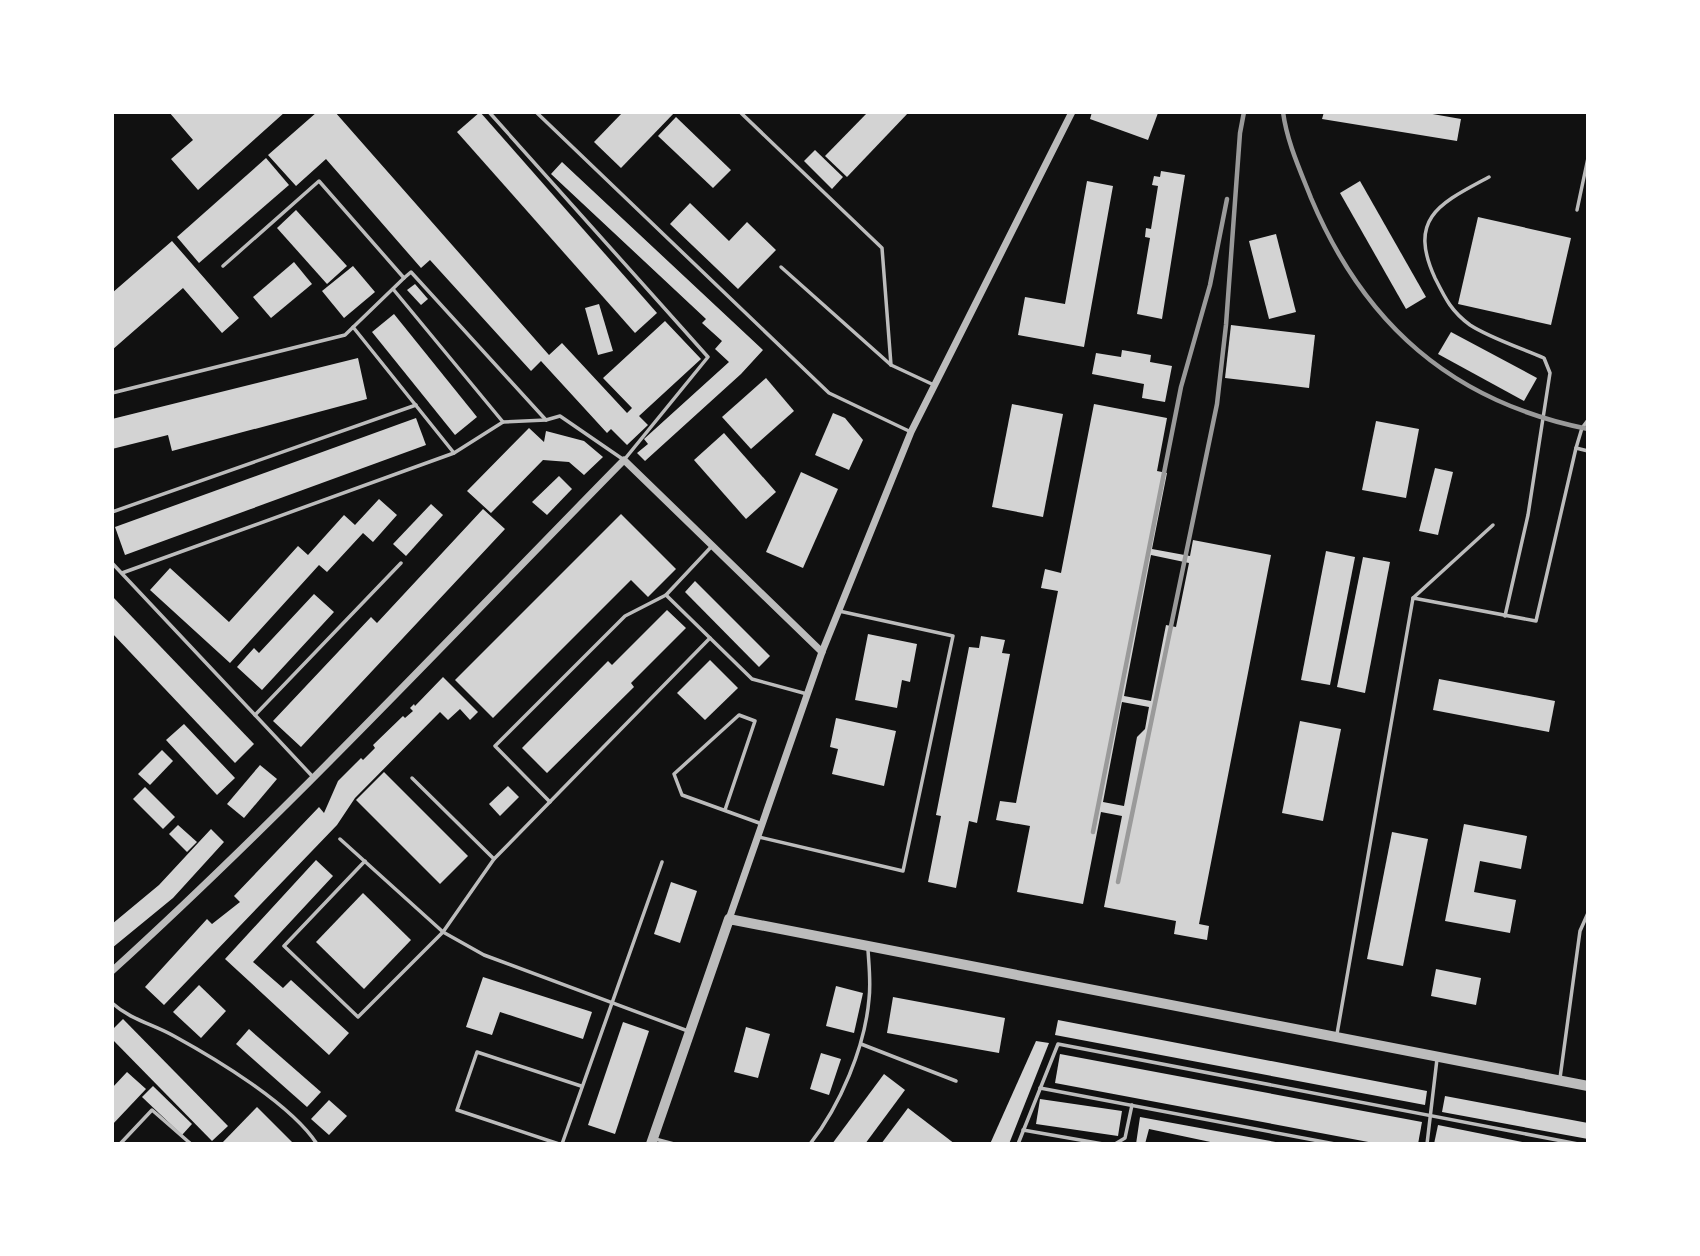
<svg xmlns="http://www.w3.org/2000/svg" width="1700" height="1256" viewBox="0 0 1700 1256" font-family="Montserrat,sans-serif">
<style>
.building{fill:#d3d3d3;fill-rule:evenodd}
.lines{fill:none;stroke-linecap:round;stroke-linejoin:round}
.service{stroke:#bcbcbc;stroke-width:3.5}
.minor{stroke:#bcbcbc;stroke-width:7}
.tertiary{stroke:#bcbcbc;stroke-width:10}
.rail{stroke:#9a9a9a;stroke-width:4.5}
</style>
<rect width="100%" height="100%" fill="#111"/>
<!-- building -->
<g class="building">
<path d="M169 112H285L198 190 171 159 193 140Z"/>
<path d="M317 112H335L549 355 562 343 627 413 632 408 603 378 665 321 701 359 639 416 648 425 627 445 611 429 607 433 541 361 531 371 430 260 421 268 326 159 296 186 268 155Z"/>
<path d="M480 112 657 313 635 333 457 132Z"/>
<path d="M623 112H675L621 168 594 142Z"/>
<path d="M868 112H909L847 177 825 156Z"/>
<path d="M1092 112H1156L1158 113 1148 140 1090 119Z"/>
<path d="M1324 112H1421L1461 119 1457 141 1322 119Z"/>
<path d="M676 117 731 170 713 188 658 136Z"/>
<path d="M815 150 843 177 832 189 804 161Z"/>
<path d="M266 158 289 185 199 263 177 237Z"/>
<path d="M562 162 763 350 741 374 645 461 637 453 648 444 644 439 729 362 715 349 722 341 702 323 706 319 551 174Z"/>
<path d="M1161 171 1185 175 1162 319 1137 314 1150 238 1145 237 1146 228 1151 229 1158 186 1152 185 1154 176 1160 177Z"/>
<path d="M1087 181 1113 186 1084 347 1018 335 1025 297 1065 304Z"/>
<path d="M1360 181 1426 297 1406 309 1340 193Z"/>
<path d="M690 203 729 241 747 222 776 250 738 289 670 224Z"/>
<path d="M296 210 347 266 327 284 277 228Z"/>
<path d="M1478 217 1571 238 1551 325 1458 304Z"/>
<path d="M1276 234 1296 312 1269 319 1249 241Z"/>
<path d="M172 241 239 318 222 333 183 288 112 350V293Z"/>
<path d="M294 262 312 284 271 318 253 297Z"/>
<path d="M353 266 375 292 344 318 322 291Z"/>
<path d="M415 284 428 299 421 305 407 290Z"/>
<path d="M599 304 613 351 598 355 585 308Z"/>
<path d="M394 314 477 417 455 435 372 332Z"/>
<path d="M1231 325 1315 335 1309 388 1225 378Z"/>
<path d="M1451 332 1537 378 1524 401 1438 354Z"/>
<path d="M1122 350 1151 355 1150 362 1172 366 1165 402 1142 398 1144 384 1092 374 1096 353 1121 357Z"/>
<path d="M358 358 367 399 172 451 168 435 112 449V419Z"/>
<path d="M766 378 794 411 751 449 722 417Z"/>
<path d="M1012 404 1063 414 1043 517 992 507Z"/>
<path d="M1094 404 1167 418 1157 471 1167 473 1152 549 1190 556 1193 540 1271 555 1199 924 1209 926 1207 940 1174 934 1176 921 1104 907 1122 816 1101 812 1083 904 1017 892 1030 826 996 820 1000 801 1016 803 1058 591 1041 588 1045 569 1061 573ZM1151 555 1189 563 1176 627 1166 625 1151 701 1124 696ZM1122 702 1149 707 1145 729 1137 737 1124 806 1103 802Z"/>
<path d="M833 413 845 418 863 440 849 470 815 455Z"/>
<path d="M416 418 426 445 125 555 115 527Z"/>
<path d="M1376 421 1419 429 1406 498 1362 490Z"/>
<path d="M529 428 544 442 546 431 584 441 603 457 584 475 569 462 543 460 491 513 467 491Z"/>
<path d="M724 433 776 492 746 519 694 460Z"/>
<path d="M1435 468 1453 472 1438 535 1419 531Z"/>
<path d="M801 472 838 489 803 568 766 552Z"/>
<path d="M559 476 572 489 547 515 532 502Z"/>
<path d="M379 499 397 515 373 542 363 533 327 572 319 565 230 663 150 590 170 568 229 622 298 546 308 555 344 515 355 525Z"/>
<path d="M431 504 443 515 406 556 393 544Z"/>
<path d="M483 509 505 529 301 747 273 721 371 617 377 623Z"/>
<path d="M621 514 676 569 648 597 631 580 493 718 455 680Z"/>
<path d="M1326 551 1355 557 1330 685 1301 680Z"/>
<path d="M1363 557 1390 562 1365 693 1337 687Z"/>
<path d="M695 581 770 656 759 667 685 592Z"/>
<path d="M314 594 334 612 262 690 237 667 254 648 259 653Z"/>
<path d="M112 596 254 744 235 763 112 633Z"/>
<path d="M667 610 686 628 631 683 634 687 547 773 522 748 608 661 612 665Z"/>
<path d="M868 634 917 644 910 682 902 680 897 708 855 700Z"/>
<path d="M981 636 1005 640 1002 653 1010 654 977 823 969 821 956 888 928 882 941 816 936 815 969 647 979 648Z"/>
<path d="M710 660 738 688 705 720 677 693Z"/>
<path d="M443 677 478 712 470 720 460 709 448 720 440 712 355 798 337 825 164 1005 145 987 207 919 212 924 240 902 234 896 319 807 324 813 338 781 361 758 363 760 375 748 373 745 403 716 405 718 413 711 410 708 414 704 415 706Z"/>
<path d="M1439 679 1555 701 1549 732 1433 710Z"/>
<path d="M836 718 896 731 884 786 832 774 838 749 830 747Z"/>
<path d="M1300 721 1341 729 1323 821 1282 813Z"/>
<path d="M184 724 235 778 217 795 166 740Z"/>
<path d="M162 750 173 761 150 785 138 774Z"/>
<path d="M260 765 277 779 244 818 227 804Z"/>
<path d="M384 772 468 856 440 884 356 800Z"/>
<path d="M508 786 519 797 500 816 489 804Z"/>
<path d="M145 787 175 817 163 829 133 799Z"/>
<path d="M1464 824 1527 836 1521 869 1480 861 1474 892 1516 900 1510 933 1445 921Z"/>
<path d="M178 825 197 842 187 852 169 834Z"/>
<path d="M211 829 224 842 173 898 112 948V924L159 885Z"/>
<path d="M1392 832 1428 839 1403 966 1367 959Z"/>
<path d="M316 860 333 876 253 962 283 988 291 980 349 1033 329 1055 225 959Z"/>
<path d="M671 882 697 891 680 943 654 934Z"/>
<path d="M363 893 411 940 364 989 316 942Z"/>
<path d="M1436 969 1481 978 1476 1005 1431 996Z"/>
<path d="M483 977 592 1012 583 1039 500 1012 492 1035 466 1027Z"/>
<path d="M199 985 226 1011 201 1038 173 1012Z"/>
<path d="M836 986 863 993 854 1033 826 1026Z"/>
<path d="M893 997 1005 1018 999 1053 887 1033Z"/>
<path d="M123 1019 228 1126 212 1141 112 1039V1030Z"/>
<path d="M1058 1020 1427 1091 1425 1105 1055 1035Z"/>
<path d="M623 1022 649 1031 615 1134 588 1125Z"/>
<path d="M746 1027 770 1034 758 1078 734 1072Z"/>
<path d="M249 1029 321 1092 307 1107 236 1044Z"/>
<path d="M1036 1041 1049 1043 1009 1144H990Z"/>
<path d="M821 1053 841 1059 829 1095 810 1089Z"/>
<path d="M1060 1054 1422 1122 1418 1144H1379L1055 1083Z"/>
<path d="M127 1072 146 1089 112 1125V1088Z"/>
<path d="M884 1074 905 1090 865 1144H832Z"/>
<path d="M153 1086 192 1124 182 1135 142 1097Z"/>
<path d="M1445 1096 1588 1123V1139L1442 1112Z"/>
<path d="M1040 1099 1122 1111 1118 1136 1036 1124Z"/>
<path d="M329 1100 347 1116 329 1135 311 1119Z"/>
<path d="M257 1107 294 1144H221Z"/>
<path d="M908 1108 955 1144H881Z"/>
<path d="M1140 1117 1281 1143V1144H1220L1149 1129 1145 1144H1136Z"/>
<path d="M1438 1125 1527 1143 1526 1144H1434Z"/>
</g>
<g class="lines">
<!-- service -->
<g class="service">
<path d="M536 112 829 393 911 432"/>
<path d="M740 112 882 248 891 365"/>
<path d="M1489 177C1441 203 1407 217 1435 278 1445 298 1451 311 1470 325 1490 338 1521 348 1544 358L1550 373 1528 515 1505 616"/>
<path d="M1577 210 1588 158"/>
<path d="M223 266 319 181 404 278 411 272 546 420"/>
<path d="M781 267 891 365 934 385"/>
<path d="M393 289 503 422"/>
<path d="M353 327 454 453"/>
<path d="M112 393 345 335 404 278"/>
<path d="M1576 448 1582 428 1588 420"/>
<path d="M112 512 416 405"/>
<path d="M112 563 255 715 401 563"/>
<path d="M122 573 454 453 503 422 546 420 560 416 624 460 708 357 489 112"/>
<path d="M666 595 752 679 807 694"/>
<path d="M1413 598 1493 525"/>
<path d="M255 715 313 777"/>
<path d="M412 778 494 859"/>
<path d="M550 802 495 746 625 616 666 595 712 546"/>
<path d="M725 810 755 721 739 715 674 774 682 795 762 824"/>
<path d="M759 837 903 871 953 636 839 611"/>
<path d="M340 839 443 932 484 955 688 1031"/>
<path d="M365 861 284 946 358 1017 443 932 494 859 710 638"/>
<path d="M112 1003C131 1020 153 1024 174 1036 216 1059 291 1104 317 1144"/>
<path d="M1337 1034 1413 598 1536 621 1576 448 1588 451"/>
<path d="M861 1044 956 1081"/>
<path d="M1560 1078 1580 931 1588 913"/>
<path d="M1040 1088 1335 1144"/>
<path d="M1023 1130 1103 1144"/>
<path d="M655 1139 674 1144"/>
<path d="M120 1144 152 1110 191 1144"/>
<path d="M559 1144 457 1110 477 1052 581 1086"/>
<path d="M562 1144 662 862"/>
<path d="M810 1144C840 1106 865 1047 869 999 871 983 869 966 868 950"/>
<path d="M1018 1144 1058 1044 1578 1144"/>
<path d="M1115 1144 1125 1138 1132 1105"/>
<path d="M1427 1144 1437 1059"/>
</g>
<!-- minor -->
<g class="minor">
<path d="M729 919 822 652 911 432 1072 112"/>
<path d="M112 971C290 809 455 632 624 460L822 652"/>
</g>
<!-- tertiary -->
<path class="tertiary" d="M651 1144 729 919 1588 1086"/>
<!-- rail -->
<g class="rail">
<path d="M1283 112C1287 142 1300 170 1311 198 1364 324 1452 402 1588 429"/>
<path d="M1093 832 1181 387 1210 285 1227 199"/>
<path d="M1118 882 1217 404 1226 325 1240 133 1244 112"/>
</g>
</g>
<!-- border -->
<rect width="1700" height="1256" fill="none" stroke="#ffffff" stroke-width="228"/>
</svg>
